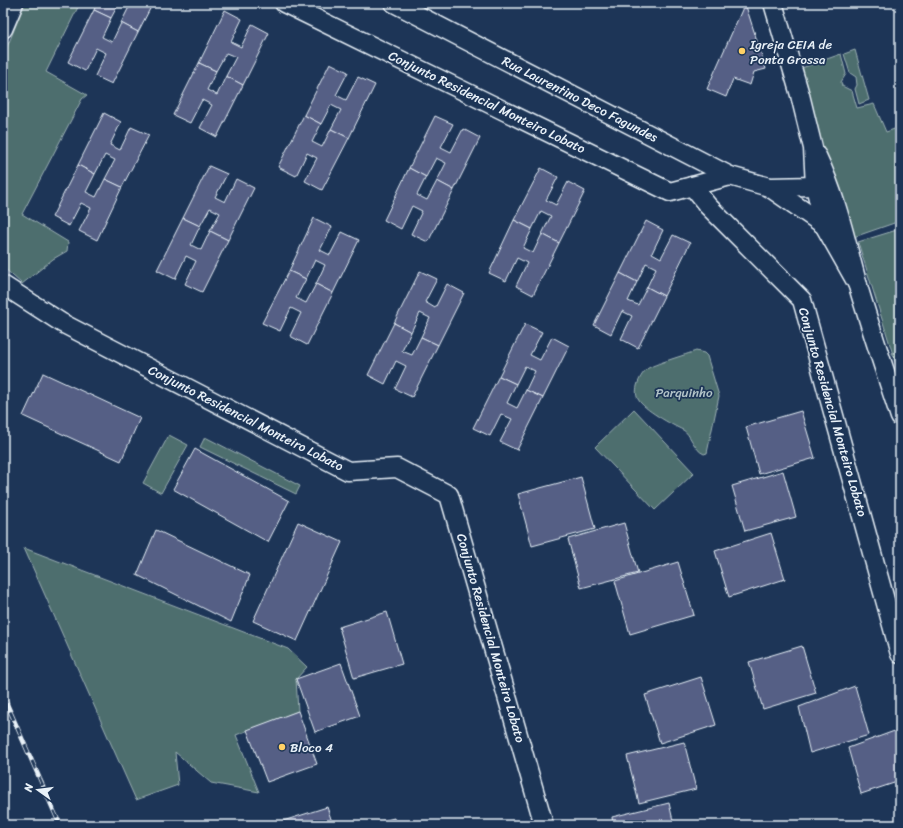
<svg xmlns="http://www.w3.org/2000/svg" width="903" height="828" viewBox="0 0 903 828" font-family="Sriracha,sans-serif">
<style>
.green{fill:#4e6e6e;stroke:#9bb0b3}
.building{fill:#545e85;stroke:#e8f1f8}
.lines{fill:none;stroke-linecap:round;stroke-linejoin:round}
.street-casing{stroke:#e8f1f8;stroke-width:21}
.street{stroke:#1d3557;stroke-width:18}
.rail-casing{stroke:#e8f1f8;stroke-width:4.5}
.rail{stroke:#1d3557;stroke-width:3;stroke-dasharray:9;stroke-linecap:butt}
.poi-dot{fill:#ffd166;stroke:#1d3557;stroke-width:1.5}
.labels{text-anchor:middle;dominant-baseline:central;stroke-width:3.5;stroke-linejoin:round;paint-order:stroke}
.poi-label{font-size:13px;fill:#e8f1f8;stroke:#1d3557;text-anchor:start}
.street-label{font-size:13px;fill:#e8f1f8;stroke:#1d3557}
.park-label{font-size:13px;fill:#b2c3c8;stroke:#1d3557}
</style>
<rect width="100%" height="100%" fill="#1d3557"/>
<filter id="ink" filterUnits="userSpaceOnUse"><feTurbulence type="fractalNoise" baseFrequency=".025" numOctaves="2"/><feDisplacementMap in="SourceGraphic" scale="8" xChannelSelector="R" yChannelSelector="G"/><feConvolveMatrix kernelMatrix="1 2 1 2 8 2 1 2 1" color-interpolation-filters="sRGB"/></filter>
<g filter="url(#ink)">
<!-- green -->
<g class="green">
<path d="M25 3H80L46 72 87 95 82 99 22 214 68 242 67 251 53 259 22 284 3 267V57Z"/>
<path d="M855 50 869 100 859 104 855 89 857 85 856 77 850 73 844 54Z"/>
<path d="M841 54 846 74 841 82 842 86 852 91 857 108 874 104 886 132 900 127V221L851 238 796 70Z"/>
<path d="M900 229V377L858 242Z"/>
<path d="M696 351 704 353 707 356 719 396 707 453 704 454C694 450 690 433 683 430 672 425 643 409 638 399 633 390 640 375 647 369 651 365 688 354 696 351Z"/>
<path d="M634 409 694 473 655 510 595 447Z"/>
<path d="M169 435 188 445 161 493 143 483Z"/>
<path d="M205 437 300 486 296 494 200 447Z"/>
<path d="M24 548 288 649 307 667 296 679 298 711 236 735 259 792 211 783 175 752 178 785 136 800Z"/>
</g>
<!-- building -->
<g class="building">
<path d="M97 3H119L111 18 94 10Z"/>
<path d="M127 3H153L138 32 121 23 130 5Z"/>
<path d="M745 3 766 69 754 72 750 85 733 79 726 97 707 89Z"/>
<path d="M94 10 111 18 102 37 112 42 121 23 138 32 112 84 95 76 106 53 96 48 85 71 68 62Z"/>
<path d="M225 10 242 19 231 42 241 47 252 24 269 33 243 85 226 76 236 57 226 53 216 71 199 63Z"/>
<path d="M199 63 216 71 207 90 217 95 226 76 243 85 217 137 200 128 212 105 202 100 190 123 173 115Z"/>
<path d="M330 63 348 72 336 95 346 100 358 77 375 85 349 138 331 129 341 110 331 105 321 124 304 115Z"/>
<path d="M104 113 121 122 110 145 120 150 131 127 149 135 122 187 105 179 115 160 105 155 95 174 78 165Z"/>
<path d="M304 115 321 124 312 142 322 147 331 129 349 138 322 190 305 181 317 158 307 153 296 176 278 167Z"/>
<path d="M435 116 453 124 441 147 451 152 463 129 480 138 454 190 437 181 446 163 436 158 426 177 409 168Z"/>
<path d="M78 165 95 174 86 192 96 197 105 179 122 187 97 240 79 231 91 208 81 203 69 226 52 217Z"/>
<path d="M209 166 227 174 215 197 225 202 236 179 254 188 228 240 210 231 220 213 210 208 200 226 183 218Z"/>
<path d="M409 168 426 177 417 195 427 200 437 181 454 190 428 242 411 234 422 211 412 206 401 229 384 220Z"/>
<path d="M541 168 558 177 546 200 556 205 568 182 585 191 559 243 542 234 551 216 541 211 532 229 514 220Z"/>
<path d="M183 218 200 226 191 245 201 250 210 231 228 240 202 292 185 284 196 261 186 256 175 279 157 270Z"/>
<path d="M314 218 332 227 320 250 330 255 342 232 359 240 333 293 316 284 325 265 315 260 306 279 289 271Z"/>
<path d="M514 220 532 229 523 248 533 253 542 234 559 243 533 295 516 286 527 263 517 258 506 281 489 273Z"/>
<path d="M646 221 663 230 652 253 661 258 673 235 690 243 664 296 647 287 656 268 646 263 637 282 620 273Z"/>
<path d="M289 271 306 279 296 298 306 303 316 284 333 293 307 345 290 336 301 313 291 308 280 331 262 323Z"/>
<path d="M420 271 437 279 425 302 435 308 447 284 464 293 438 345 421 337 430 318 420 313 411 332 394 323Z"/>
<path d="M620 273 637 282 628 301 638 305 647 287 664 296 638 348 621 339 632 316 622 311 611 334 594 325Z"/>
<path d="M394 323 411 332 402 351 412 355 421 337 438 345 412 397 395 389 406 366 396 361 385 384 368 375Z"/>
<path d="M525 324 542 332 530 355 540 360 552 337 569 346 543 398 526 390 535 371 525 366 516 384 499 376Z"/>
<path d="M43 373 140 418 121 461 23 416Z"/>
<path d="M499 376 516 384 507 403 517 408 526 390 543 398 517 450 500 442 512 419 501 414 490 436 473 428Z"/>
<path d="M801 411 815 458 759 474 746 427Z"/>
<path d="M195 449 289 501 268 542 173 489Z"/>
<path d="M783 471 796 517 745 531 732 486Z"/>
<path d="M581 477 595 529 532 546 518 494Z"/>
<path d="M298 522 342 542 297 641 253 621Z"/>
<path d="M624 523 638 573 581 588 568 539Z"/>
<path d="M156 530 250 575 231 622 137 575Z"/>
<path d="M771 533 785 579 729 597 715 551Z"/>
<path d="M678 562 694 615 630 634 615 581Z"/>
<path d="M387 612 402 664 354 678 339 627Z"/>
<path d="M802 646 816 693 763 709 749 662Z"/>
<path d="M341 663 360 716 315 732 296 679Z"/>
<path d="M701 677 716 725 660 743 645 695Z"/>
<path d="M855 686 869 735 810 753 799 707Z"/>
<path d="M298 711 317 764 267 782 247 730Z"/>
<path d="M900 729V781L861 794 848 748Z"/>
<path d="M684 742 696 789 639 803 627 756Z"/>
<path d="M669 803 674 825H613L612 817Z"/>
<path d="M327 807 333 825H281L280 822Z"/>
<path d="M394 818 395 825H367Z"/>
</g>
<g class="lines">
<!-- street casing -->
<g class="street-casing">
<g id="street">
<path d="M284 3 670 192 730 176"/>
<path d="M394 3 730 176 769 187 824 225"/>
<path d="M773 3 800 95 813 148 815 186 824 225 858 285"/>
<path d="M3 29 14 3"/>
<path d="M817 156C837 198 846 242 858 286 871 330 886 374 900 417"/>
<path d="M692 186 708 206 802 300 900 654"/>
<path d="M769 187 815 186 824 193"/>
<path d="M3 285 62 323 348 471 397 468 449 495 544 825"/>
</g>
</g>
<!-- street -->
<use href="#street" class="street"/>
<!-- rail casing -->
<g class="rail-casing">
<path id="rail" d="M3 695 60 825"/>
</g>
<!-- rail -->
<use href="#rail" class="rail"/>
</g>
</g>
<!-- markers -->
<g class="poi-dot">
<circle cx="742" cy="51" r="4"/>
<circle cx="282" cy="747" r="4"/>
</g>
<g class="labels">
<!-- poi labels -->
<g class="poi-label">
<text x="750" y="44">Igreja CEIA de<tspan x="750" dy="15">Ponta Grossa</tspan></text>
<text x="290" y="747">Bloco 4</text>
</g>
<!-- street labels -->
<g class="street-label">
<text transform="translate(580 99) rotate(27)">Rua Laurentino Deco Fagundes</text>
<text transform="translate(487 102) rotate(26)">Conjunto Residencial Monteiro Lobato</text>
<text transform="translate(833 412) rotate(74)">Conjunto Residencial Monteiro Lobato</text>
<text transform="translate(246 418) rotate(27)">Conjunto Residencial Monteiro Lobato</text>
<text transform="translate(491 638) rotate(74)">Conjunto Residencial Monteiro Lobato</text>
</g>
<!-- park labels -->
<g class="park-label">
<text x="684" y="392">Parquinho</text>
</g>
</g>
<!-- margin -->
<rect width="903" height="828" fill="none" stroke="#1d3557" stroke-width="16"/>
<rect x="8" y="8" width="887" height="812" fill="none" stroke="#e8f1f8" stroke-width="1.5" filter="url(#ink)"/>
<!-- north arrow -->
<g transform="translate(38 790) rotate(284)" stroke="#1d3557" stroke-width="3" paint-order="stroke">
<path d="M0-3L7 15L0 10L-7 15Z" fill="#e8f1f8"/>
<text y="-6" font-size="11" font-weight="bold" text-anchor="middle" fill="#e8f1f8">N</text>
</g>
</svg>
